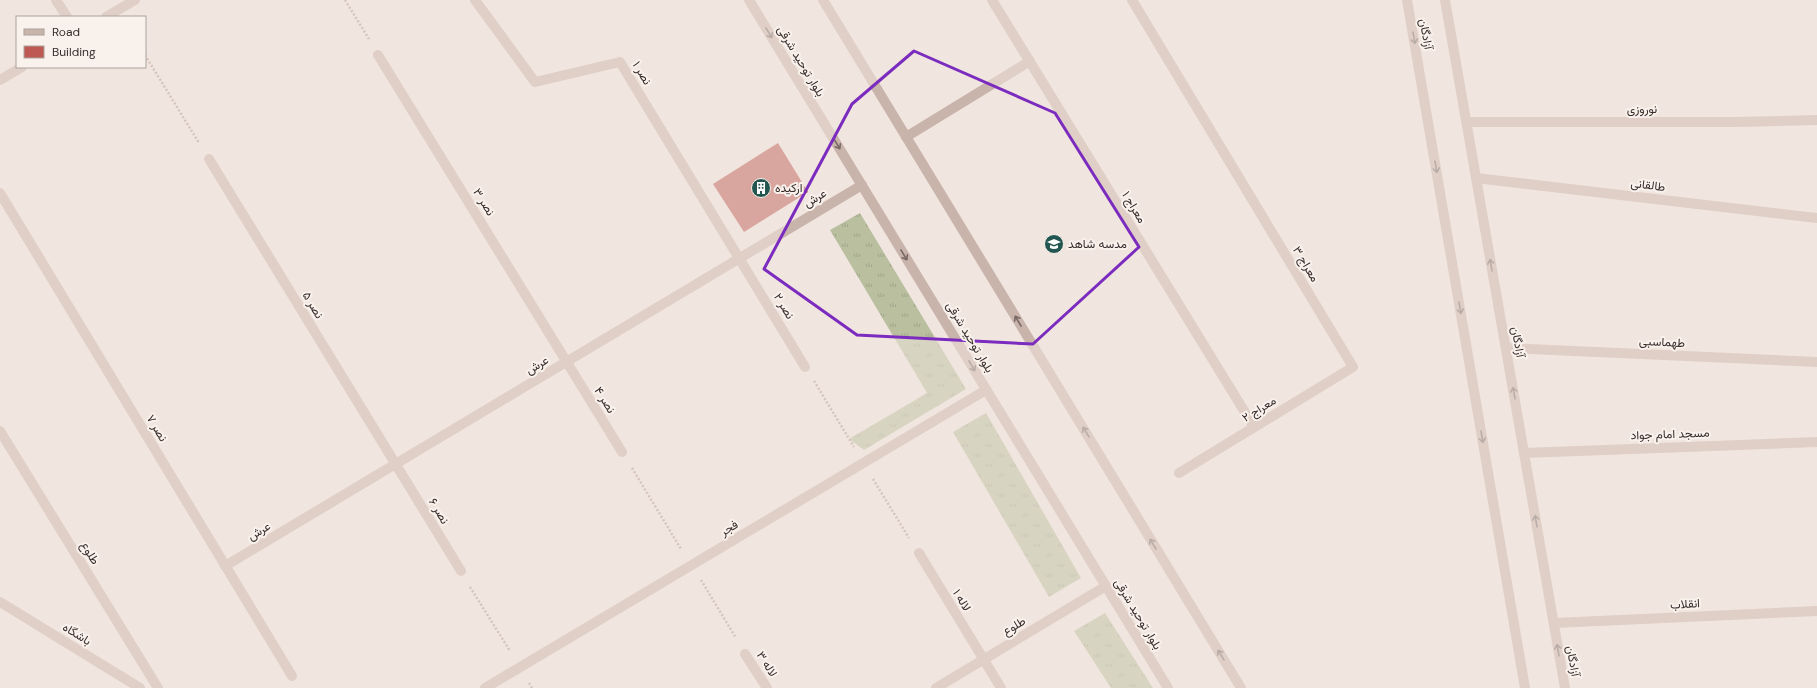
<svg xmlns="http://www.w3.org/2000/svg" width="1817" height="688" viewBox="0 0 1817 688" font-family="'DM Sans',Vazirmatn,sans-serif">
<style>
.grass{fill:url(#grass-tufts)}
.building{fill:#bd5952}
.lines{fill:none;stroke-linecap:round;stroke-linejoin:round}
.path{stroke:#b49e96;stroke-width:2.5;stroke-dasharray:2 2;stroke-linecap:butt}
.minor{stroke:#c9b4ac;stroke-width:10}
.oneway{stroke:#796964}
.marked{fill:none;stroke:#7b2cbf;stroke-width:3;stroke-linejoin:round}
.labels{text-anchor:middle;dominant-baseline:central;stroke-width:4;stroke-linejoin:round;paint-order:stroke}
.street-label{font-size:12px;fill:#372c2a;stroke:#f9f1ec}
.poi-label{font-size:12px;fill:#372c2a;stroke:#f9f1ec;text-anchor:start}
</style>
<defs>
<pattern id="grass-tufts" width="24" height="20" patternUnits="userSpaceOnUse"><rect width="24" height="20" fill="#babfa0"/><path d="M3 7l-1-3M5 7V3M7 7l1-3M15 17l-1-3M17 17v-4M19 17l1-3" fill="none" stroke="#a0a48a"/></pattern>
</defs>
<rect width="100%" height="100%" fill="#f1e6df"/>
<!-- grass -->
<g class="grass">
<path d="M860 213 966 389 864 450 849 439 927 393 830 230Z"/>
<path d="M986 413 1081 578 1049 597 953 432Z"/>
<path d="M1105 613 1153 688H1111L1074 631Z"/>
</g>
<!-- building -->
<path class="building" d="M778 143 808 192 744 232 713 184Z"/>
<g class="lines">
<!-- path -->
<g class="path">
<path d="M345 0 369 39"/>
<path d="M145 55 199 143"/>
<path d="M814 381 854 447"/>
<path d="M632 468 681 549"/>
<path d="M873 479 909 538"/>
<path d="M701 580 736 638"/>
<path d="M470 587 510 651"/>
<path d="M529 683 532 688"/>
</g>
<!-- minor -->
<g class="minor">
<path d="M56 0 67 17"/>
<path d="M475 0 535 82 620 62 805 367"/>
<path d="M749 0 1168 688"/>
<path d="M823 0 1241 688"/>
<path d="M992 0 1254 427"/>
<path d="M1132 0 1353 367 1179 473"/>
<path d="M1407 0 1525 688"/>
<path d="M1445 0 1565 688"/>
<path d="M106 17 135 0"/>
<path d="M378 55 622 452"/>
<path d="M0 80 22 67"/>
<path d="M1467 122H1735L1817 120"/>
<path d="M906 137 1030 61"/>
<path d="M209 159 461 571"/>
<path d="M1476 178 1817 218"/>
<path d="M0 193 292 676"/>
<path d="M1506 348 1817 362"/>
<path d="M0 431 158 688"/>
<path d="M1524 453 1817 442"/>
<path d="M919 553 1001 688"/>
<path d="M225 566 862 185"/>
<path d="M0 602 140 688"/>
<path d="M1554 623 1817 611"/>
<path d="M745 654 767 688"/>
<path d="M485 688 986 390"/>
<path d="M936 688 1106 586"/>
</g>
</g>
<!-- one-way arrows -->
<defs><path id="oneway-shaft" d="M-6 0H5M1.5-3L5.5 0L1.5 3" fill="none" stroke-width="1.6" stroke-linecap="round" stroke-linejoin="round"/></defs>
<g class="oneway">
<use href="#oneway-shaft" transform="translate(769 33) rotate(59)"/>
<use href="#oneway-shaft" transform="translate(1414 38) rotate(80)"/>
<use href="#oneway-shaft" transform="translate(837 144) rotate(59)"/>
<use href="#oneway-shaft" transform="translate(1436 167) rotate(80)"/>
<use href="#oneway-shaft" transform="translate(904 255) rotate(59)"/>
<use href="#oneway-shaft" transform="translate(1491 265) rotate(-100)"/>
<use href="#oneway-shaft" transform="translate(1460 308) rotate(80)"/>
<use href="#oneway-shaft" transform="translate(1018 321) rotate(-121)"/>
<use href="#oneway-shaft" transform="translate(972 366) rotate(59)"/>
<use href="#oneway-shaft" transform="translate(1514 393) rotate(-100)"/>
<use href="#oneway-shaft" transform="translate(1086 432) rotate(-121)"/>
<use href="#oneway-shaft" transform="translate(1482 437) rotate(80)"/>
<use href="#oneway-shaft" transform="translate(1536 521) rotate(-100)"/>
<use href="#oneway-shaft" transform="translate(1153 544) rotate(-121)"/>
<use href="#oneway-shaft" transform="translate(1558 650) rotate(-100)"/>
<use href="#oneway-shaft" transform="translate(1221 655) rotate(-121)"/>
</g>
<!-- marked area -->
<path d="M0 0H1817V688H0ZM914 51 1055 113 1139 247 1033 344 857 335 764 269 852 104Z" fill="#f1e6df" fill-opacity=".55" fill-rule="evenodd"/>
<path class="marked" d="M914 51 1055 113 1139 247 1033 344 857 335 764 269 852 104Z"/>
<!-- icons -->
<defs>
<g id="building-disc" transform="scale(1)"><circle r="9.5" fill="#235651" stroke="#f9f1ec"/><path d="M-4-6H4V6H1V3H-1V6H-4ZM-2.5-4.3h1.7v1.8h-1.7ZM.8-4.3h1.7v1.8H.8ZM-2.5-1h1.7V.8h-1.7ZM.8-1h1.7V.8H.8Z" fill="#fff"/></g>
<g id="school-disc" transform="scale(1)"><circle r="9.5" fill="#235651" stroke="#f9f1ec"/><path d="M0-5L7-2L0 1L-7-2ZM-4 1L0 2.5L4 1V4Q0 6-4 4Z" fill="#fff"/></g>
</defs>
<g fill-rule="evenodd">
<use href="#building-disc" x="761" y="188"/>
<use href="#school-disc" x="1054" y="244"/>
</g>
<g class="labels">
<!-- street labels -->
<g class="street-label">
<text transform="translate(1426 34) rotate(80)">آزادگان</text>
<text transform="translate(801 61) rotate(59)">بلوار توحید شرقی</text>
<text transform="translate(642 73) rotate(59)">نصر ۱</text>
<text x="1642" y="109">نوروزی</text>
<text transform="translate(1648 185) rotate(7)">طالقانی</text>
<text transform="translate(815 198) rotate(-31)">عرش</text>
<text transform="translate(484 202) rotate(58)">نصر ۳</text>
<text transform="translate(1134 207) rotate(59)">معراج ۱</text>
<text transform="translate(1306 264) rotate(59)">معراج ۳</text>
<text transform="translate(313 305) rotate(59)">نصر ۵</text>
<text transform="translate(784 306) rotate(59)">نصر ۲</text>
<text transform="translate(970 337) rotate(59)">بلوار توحید شرقی</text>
<text transform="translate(1518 342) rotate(80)">آزادگان</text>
<text transform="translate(1662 342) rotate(3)">طهماسبی</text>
<text transform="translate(537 365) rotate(-31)">عرش</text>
<text transform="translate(605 400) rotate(58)">نصر ۴</text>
<text transform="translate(1259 409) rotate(-32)">معراج ۲</text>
<text transform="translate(157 428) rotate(59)">نصر ۷</text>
<text transform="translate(1670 434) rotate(-2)">مسجد امام جواد</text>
<text transform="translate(439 511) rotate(59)">نصر ۶</text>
<text transform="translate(729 528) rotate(-31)">فجر</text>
<text transform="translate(259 531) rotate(-31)">عرش</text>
<text transform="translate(90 553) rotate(58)">طلوع</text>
<text transform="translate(962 600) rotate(59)">لاله ۱</text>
<text transform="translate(1685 604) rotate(-3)">انقلاب</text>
<text transform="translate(1138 614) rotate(59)">بلوار توحید شرقی</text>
<text transform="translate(1014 626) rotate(-31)">طلوع</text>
<text transform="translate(77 634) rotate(32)">باشگاه</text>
<text transform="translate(1573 661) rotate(80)">آزادگان</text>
<text transform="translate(767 664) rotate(58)">لاله ۳</text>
</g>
<!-- poi labels -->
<g class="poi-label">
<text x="775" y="188">ارکیده</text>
<text x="1068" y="244">مدسه شاهد</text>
</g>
</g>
<!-- legend -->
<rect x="16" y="16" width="130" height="52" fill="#f9f1ec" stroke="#aba29e"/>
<rect x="24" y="29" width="20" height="6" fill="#c9b4ac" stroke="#aba29e"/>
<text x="52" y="36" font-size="12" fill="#372c2a">Road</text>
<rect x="24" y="46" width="20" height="12" fill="#bd5952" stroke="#aba29e"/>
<text x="52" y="56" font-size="12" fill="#372c2a">Building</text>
</svg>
